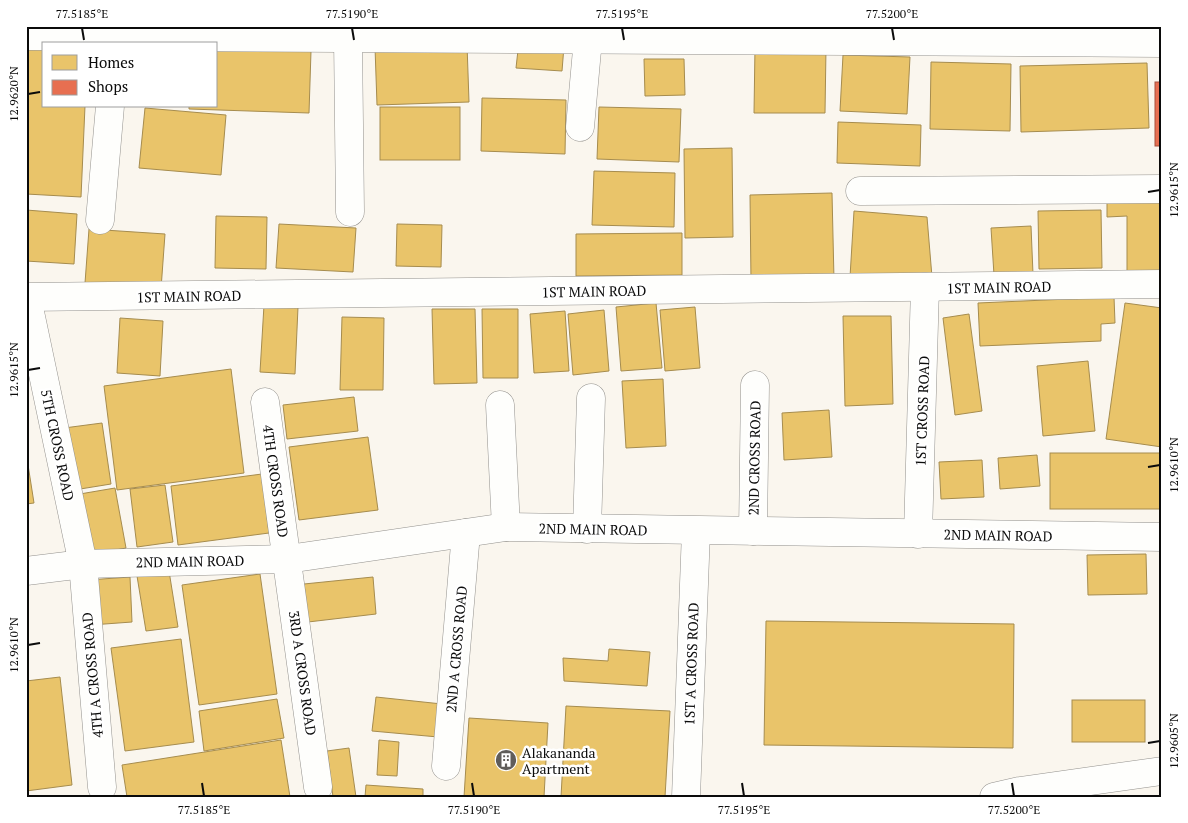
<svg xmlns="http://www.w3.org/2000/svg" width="1188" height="823" viewBox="0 0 1188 823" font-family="'PT Serif',serif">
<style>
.homes{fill:#e9c46a;stroke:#a68c4e}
.shops{fill:#e76f51;stroke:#a5513c}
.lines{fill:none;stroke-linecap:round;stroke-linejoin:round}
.street-casing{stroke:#93918d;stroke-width:29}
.street{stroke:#fefefc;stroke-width:28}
.ticks{fill:none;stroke:#0b0b0b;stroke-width:2}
.labels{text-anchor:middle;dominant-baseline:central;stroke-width:5;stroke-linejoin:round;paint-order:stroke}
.street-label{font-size:14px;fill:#0b0b0b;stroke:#fff}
.poi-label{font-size:14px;fill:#0b0b0b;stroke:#fff;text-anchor:start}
.neatline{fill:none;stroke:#0b0b0b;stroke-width:2}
.ticks-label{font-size:12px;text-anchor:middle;fill:#0b0b0b}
</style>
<rect width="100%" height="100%" fill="#faf6ee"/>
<!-- homes -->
<g class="homes">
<path d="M519 41 564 46 562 71 516 68Z"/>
<path d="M467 44 469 102 377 105 375 47Z"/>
<path d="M755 47 826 48 825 113H754Z"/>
<path d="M216 48 311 51 309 113 189 109V106H216Z"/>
<path d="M26 49H44V106H85L81 197 26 194Z"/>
<path d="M843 55 910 57 907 114 840 111Z"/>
<path d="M644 59H684L685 95 645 96Z"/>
<path d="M931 62 1011 64 1010 131 930 129Z"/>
<path d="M1147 63 1149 128 1021 132 1020 66Z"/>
<path d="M482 98 566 100 565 154 481 151Z"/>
<rect x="380" y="107" width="80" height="53"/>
<path d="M599 107 681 109 679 162 597 159Z"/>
<path d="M145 108 226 115 221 175 139 168Z"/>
<path d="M838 122 921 125 920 166 837 163Z"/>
<path d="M732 148 733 237 685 238 684 149Z"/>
<path d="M594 171 675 173 674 227 592 225Z"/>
<path d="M832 193 834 280 751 281 750 195Z"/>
<path d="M1107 196H1162V276H1127V216L1107 217Z"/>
<path d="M26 210 77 214 74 264 26 261Z"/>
<path d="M1101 210 1102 268 1039 269 1038 211Z"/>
<path d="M854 211 927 217 932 277H850Z"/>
<path d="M216 216 267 217 266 269 215 268Z"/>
<path d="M279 224 356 228 353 272 276 268Z"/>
<path d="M397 224 442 225 441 267 396 266Z"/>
<path d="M1031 226 1033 274 994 275 991 228Z"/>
<path d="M89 229 165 234 161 289 85 283Z"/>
<path d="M682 233V275L576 276V234Z"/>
<path d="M1114 297 1115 323 1101 324V341L980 346 978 303Z"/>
<path d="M656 303 662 368 621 371 616 307Z"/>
<path d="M1125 303 1162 308V447L1106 439Z"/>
<path d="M264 305 298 307 295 374 260 372Z"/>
<path d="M695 307 700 368 665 371 660 310Z"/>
<path d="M432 309H475L477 383 434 384Z"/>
<path d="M482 309H518V378H483Z"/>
<path d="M604 310 609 371 573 375 568 314Z"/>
<path d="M565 311 569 371 534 373 530 314Z"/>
<path d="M969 314 982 411 955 415 943 318Z"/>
<path d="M843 316H891L893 404 845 406Z"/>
<path d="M342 317 384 318 383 390H340Z"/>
<path d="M120 318 163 321 160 376 117 373Z"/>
<path d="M1088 361 1095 431 1043 436 1037 366Z"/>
<path d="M231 369 244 473 117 490 104 386Z"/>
<path d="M663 379 666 446 626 448 622 381Z"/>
<path d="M354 397 358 431 287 439 283 405Z"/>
<path d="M829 410 832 457 784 460 782 413Z"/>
<path d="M102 423 111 484 74 490 64 428Z"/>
<path d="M368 437 378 510 299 520 289 447Z"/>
<path d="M26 452 34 503 26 504Z"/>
<rect x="1050" y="453" width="110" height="56"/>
<path d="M1037 455 1040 486 1000 489 998 458Z"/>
<path d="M982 460 984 497 941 499 939 462Z"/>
<path d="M262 474 269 533 178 545 171 486Z"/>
<path d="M165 485 173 542 137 547 130 489Z"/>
<path d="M115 488 126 548 85 556 74 495Z"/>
<path d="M1146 554 1147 594 1088 595 1087 555Z"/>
<path d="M169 571 178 627 146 631 137 576Z"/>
<path d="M260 574 277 694 199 705 182 585Z"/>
<path d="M130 577 132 622 91 625 88 580Z"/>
<path d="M373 577 376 614 308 622 304 584Z"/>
<path d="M766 621 1014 624 1013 748 764 745Z"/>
<path d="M181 639 194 742 125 751 111 648Z"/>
<path d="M609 649 650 652 647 686 564 681 563 658 608 661Z"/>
<path d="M60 677 72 785 26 791V681Z"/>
<path d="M376 697 442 704 438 737 372 731Z"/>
<path d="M277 699 284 738 204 751 199 711Z"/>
<rect x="1072" y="700" width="73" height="42"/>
<path d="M566 706 670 711 665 797H561Z"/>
<path d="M469 718 548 723 544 797H464Z"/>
<path d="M281 740 290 797H127L122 765Z"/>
<path d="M379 740 399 742 397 776 377 775Z"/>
<path d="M349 748 356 797H333L327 751Z"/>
<path d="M366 785 423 789V797H365Z"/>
</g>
<!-- shops -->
<rect class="shops" x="1155" y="82" width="7" height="64"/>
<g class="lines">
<!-- street casing -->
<g class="street-casing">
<g id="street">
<path d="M26 36 1162 43"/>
<path d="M348 38 350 212"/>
<path d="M580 127 588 39"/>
<path d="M860 191 1162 189"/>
<path d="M100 220 110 106"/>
<path d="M26 297 1162 284"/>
<path d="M27 298 83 564 102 787"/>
<path d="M265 402 318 787"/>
<path d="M500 405 506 527"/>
<path d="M587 529 591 398"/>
<path d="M753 531 755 385"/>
<path d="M918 534 925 287"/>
<path d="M26 571 83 564 288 559 506 527 1162 537"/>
<path d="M446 766 466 533"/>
<path d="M686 797 696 531"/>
<path d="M994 797 1020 791 1162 771"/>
</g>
</g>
<!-- street -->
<use href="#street" class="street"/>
</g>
<!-- ticks -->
<path class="ticks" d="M82 28 84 40M352 28 354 40M622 28 624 40M892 28 894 40M28 94 40 92M1148 192 1160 190M28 370 40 368M1148 467 1160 465M28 645 40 643M1148 743 1160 741M202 783 204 796M472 783 474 796M742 783 744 796M1012 783 1014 796"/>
<!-- icons -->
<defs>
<g id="building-disc" transform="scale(1.125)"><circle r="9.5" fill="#5f5d5a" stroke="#fff"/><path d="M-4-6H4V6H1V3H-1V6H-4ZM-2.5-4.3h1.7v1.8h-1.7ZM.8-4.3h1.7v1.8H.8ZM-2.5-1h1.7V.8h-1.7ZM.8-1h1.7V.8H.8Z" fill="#fff"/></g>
</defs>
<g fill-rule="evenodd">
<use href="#building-disc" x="506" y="760"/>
</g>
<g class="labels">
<!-- street labels -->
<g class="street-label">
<text transform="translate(999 287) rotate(-1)">1ST MAIN ROAD</text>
<text transform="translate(594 291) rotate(-1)">1ST MAIN ROAD</text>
<text transform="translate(189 296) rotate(-1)">1ST MAIN ROAD</text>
<text transform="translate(922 411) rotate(-88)">1ST CROSS ROAD</text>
<text transform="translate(58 445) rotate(78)">5TH CROSS ROAD</text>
<text transform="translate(754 458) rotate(-89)">2ND CROSS ROAD</text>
<text transform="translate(276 481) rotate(82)">4TH CROSS ROAD</text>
<text transform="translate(593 529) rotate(1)">2ND MAIN ROAD</text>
<text transform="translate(998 535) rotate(1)">2ND MAIN ROAD</text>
<text transform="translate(190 561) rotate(-1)">2ND MAIN ROAD</text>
<text transform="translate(456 649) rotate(-85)">2ND A CROSS ROAD</text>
<text transform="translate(691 664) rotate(-88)">1ST A CROSS ROAD</text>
<text transform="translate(303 673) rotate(82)">3RD A CROSS ROAD</text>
<text transform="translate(92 675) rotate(-95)">4TH A CROSS ROAD</text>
</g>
<!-- poi labels -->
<g class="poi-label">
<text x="522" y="752">Alakananda<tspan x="522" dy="16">Apartment</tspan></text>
</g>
</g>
<!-- border -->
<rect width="1188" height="823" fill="none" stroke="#ffffff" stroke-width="55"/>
<!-- legend -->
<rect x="42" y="42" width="175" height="65" fill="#ffffff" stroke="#9d9d9d"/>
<rect x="52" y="55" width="25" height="15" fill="#e9c46a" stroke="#9d9d9d"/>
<text x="88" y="68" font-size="15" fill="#0b0b0b">Homes</text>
<rect x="52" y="80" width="25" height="15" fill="#e76f51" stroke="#9d9d9d"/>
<text x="88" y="92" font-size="15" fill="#0b0b0b">Shops</text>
<rect x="28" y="28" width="1132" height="768" class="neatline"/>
<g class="ticks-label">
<text x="82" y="18">77.5185°E</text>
<text x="352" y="18">77.5190°E</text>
<text x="622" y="18">77.5195°E</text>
<text x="892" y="18">77.5200°E</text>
<text transform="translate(14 94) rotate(-90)" y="4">12.9620°N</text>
<text transform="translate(1174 190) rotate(-90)" y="4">12.9615°N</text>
<text transform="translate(14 370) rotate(-90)" y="4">12.9615°N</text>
<text transform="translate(1174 465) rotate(-90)" y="4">12.9610°N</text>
<text transform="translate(14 645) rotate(-90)" y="4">12.9610°N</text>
<text transform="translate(1174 741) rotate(-90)" y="4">12.9605°N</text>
<text x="204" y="814">77.5185°E</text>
<text x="474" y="814">77.5190°E</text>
<text x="744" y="814">77.5195°E</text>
<text x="1014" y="814">77.5200°E</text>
</g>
</svg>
